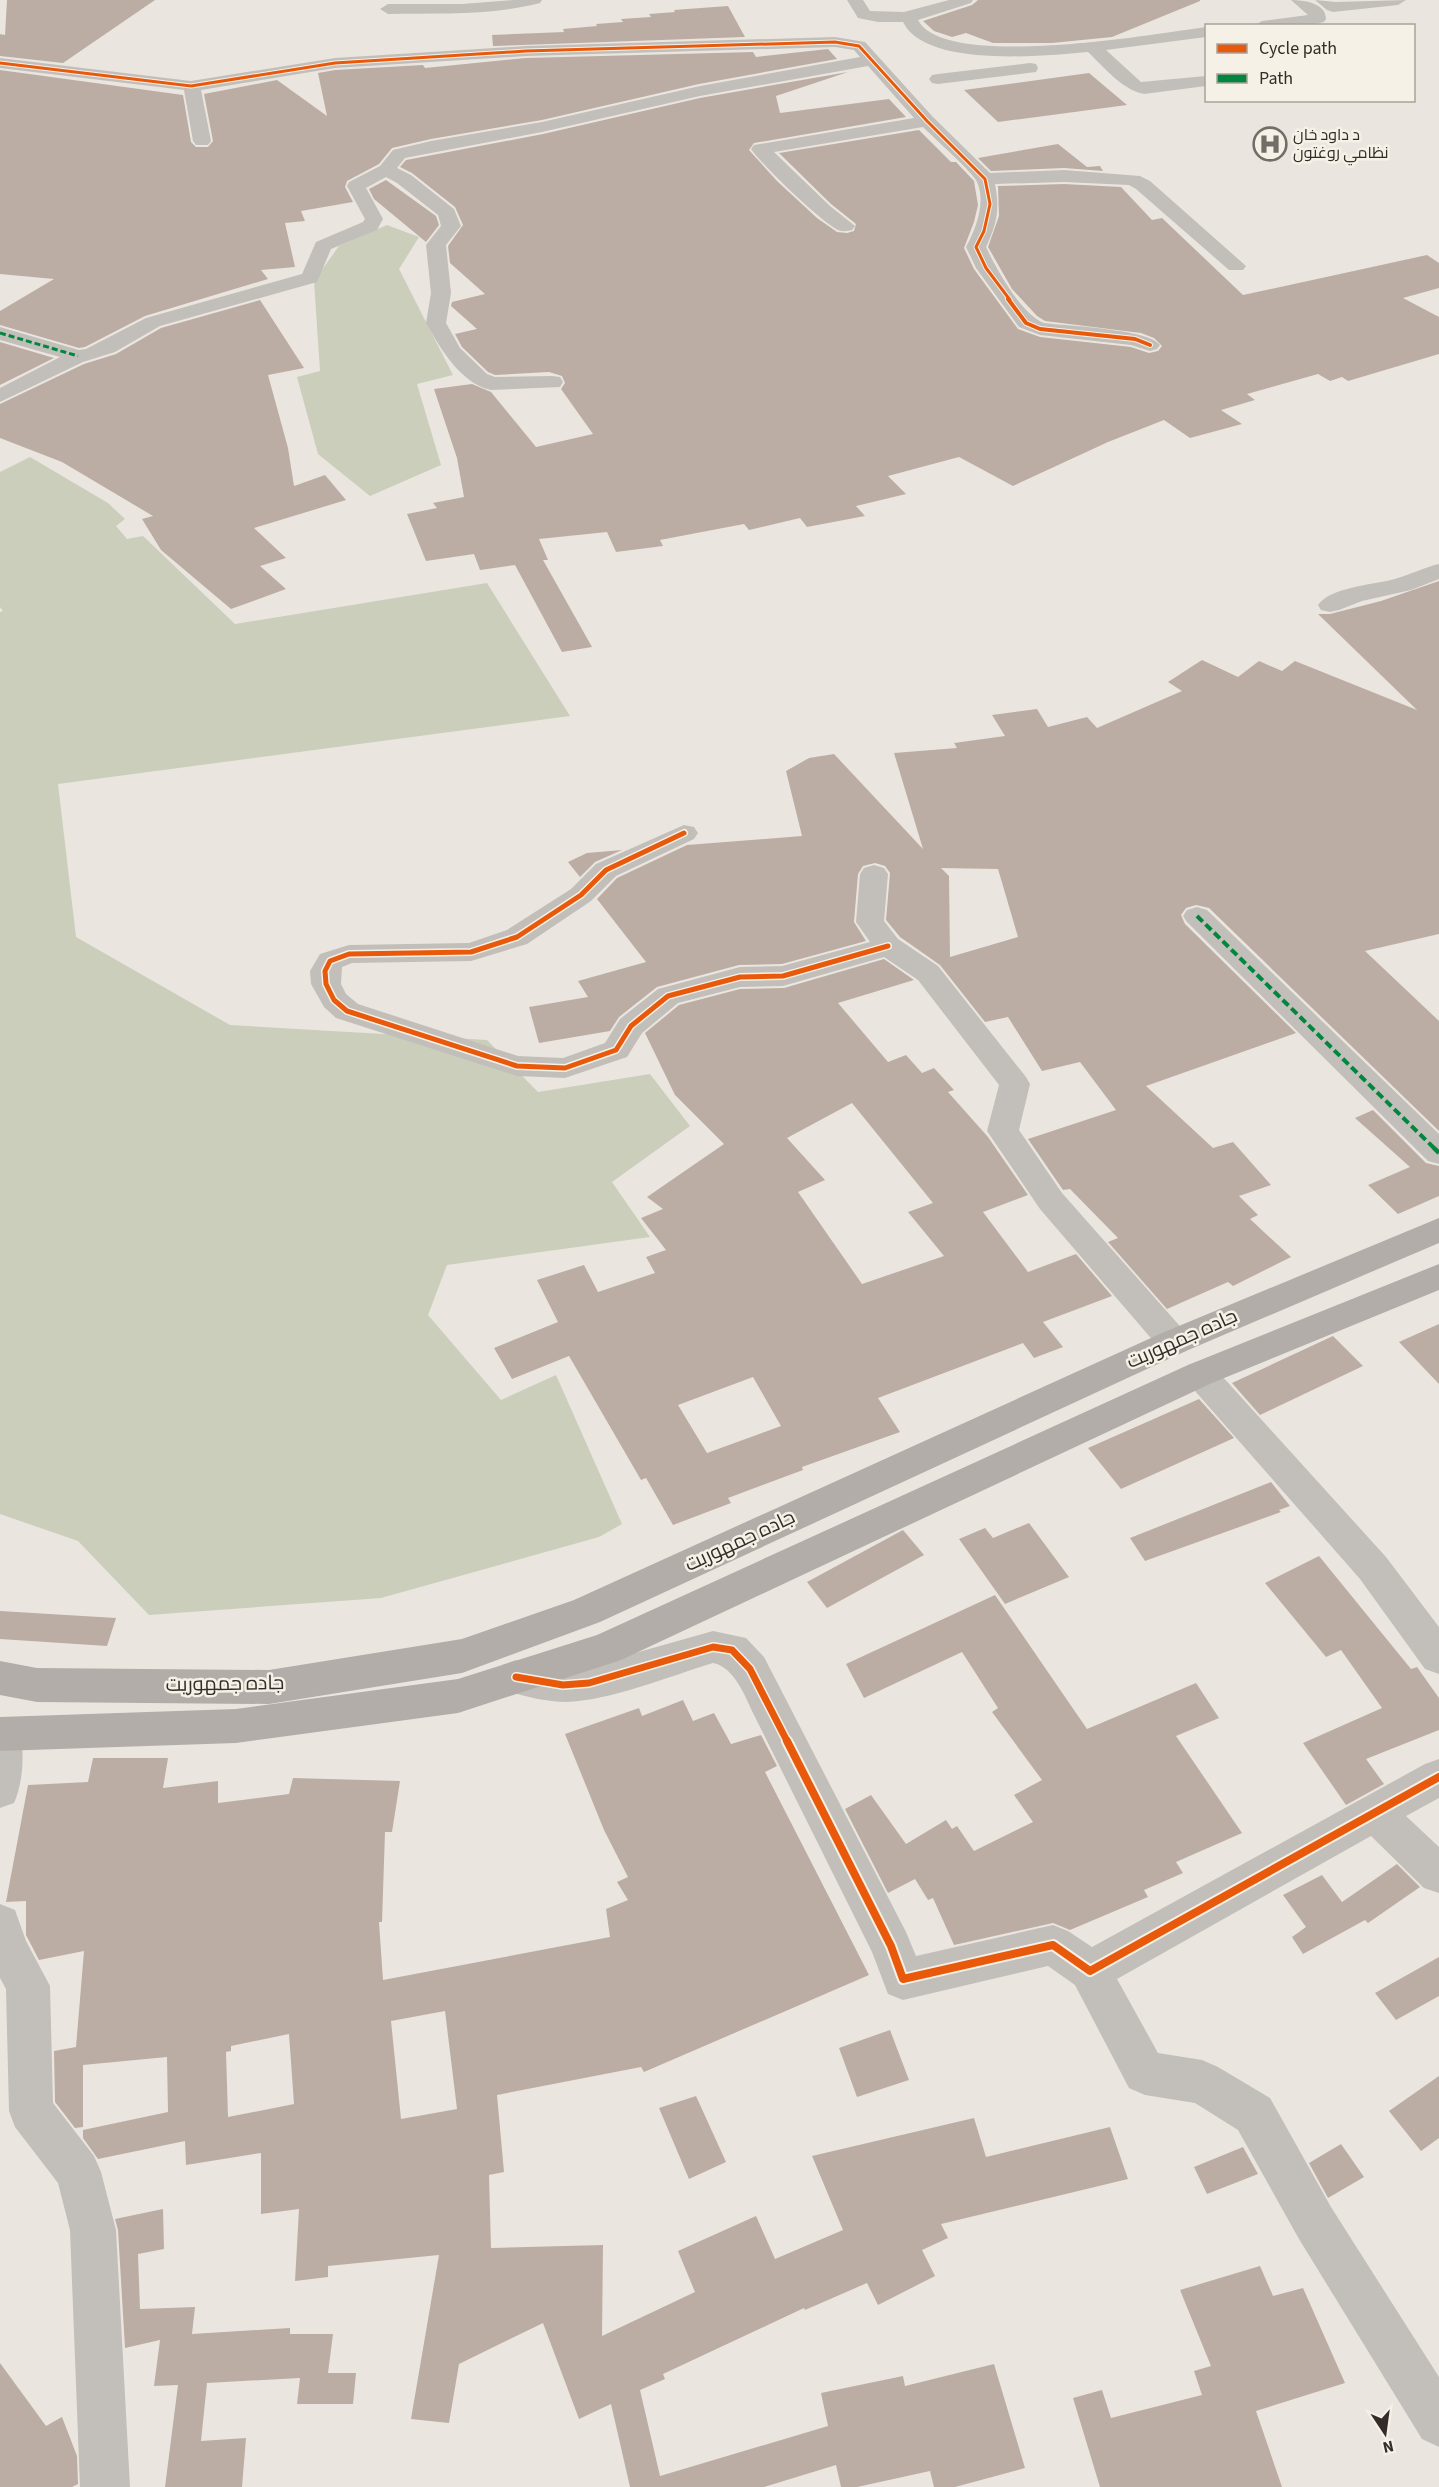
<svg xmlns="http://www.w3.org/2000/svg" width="1439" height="2487" viewBox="0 0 1439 2487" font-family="'Source Sans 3',Cairo,sans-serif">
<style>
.green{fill:#cacebb}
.building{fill:#bcada4;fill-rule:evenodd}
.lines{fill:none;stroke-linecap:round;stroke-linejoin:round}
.minor{fill:#c2beb9;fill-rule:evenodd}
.major{fill:#b2ada8;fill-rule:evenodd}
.quiet-far2{stroke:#00873e;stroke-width:3;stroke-dasharray:6 3;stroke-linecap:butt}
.quiet-far1{stroke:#00873e;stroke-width:4;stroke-dasharray:8 4;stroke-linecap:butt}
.quiet{stroke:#00873e;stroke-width:4.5;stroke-dasharray:10 4.5;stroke-linecap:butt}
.cycleway-far4-casing{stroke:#f6f1e7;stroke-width:5}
.cycleway-far3-casing{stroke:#f6f1e7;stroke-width:6}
.cycleway-far2-casing{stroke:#f6f1e7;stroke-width:8}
.cycleway-far1-casing{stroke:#f6f1e7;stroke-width:10}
.cycleway-casing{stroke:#f6f1e7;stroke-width:12}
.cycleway-far4{stroke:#e8590c;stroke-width:3}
.cycleway-far3{stroke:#e8590c;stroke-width:4}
.cycleway-far2{stroke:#e8590c;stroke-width:5}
.cycleway-far1{stroke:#e8590c;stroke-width:7}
.cycleway{stroke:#e8590c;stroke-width:8}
.labels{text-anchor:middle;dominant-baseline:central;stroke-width:5;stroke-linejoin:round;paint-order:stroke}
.far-poi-label{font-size:16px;fill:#332c28;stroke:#f6f1e7;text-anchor:start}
.street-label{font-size:20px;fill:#332c28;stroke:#f6f1e7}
</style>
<rect width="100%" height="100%" fill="#eae6df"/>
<!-- green -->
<g class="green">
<path d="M387 225 419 237 399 269 453 375 417 384 441 465 370 496 318 454 297 377 320 371 314 281 339 246Z"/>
<path d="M30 457 108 503 125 519 116 526 127 539 143 536 235 624 487 583 570 716 58 784 76 937 230 1025 487 1040 538 1092 650 1074 690 1126 612 1182 650 1237 447 1265 428 1315 501 1400 556 1375 622 1524 599 1537 381 1598 149 1615 78 1541 0 1514V612L3 611 0 607V472Z"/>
</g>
<!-- building -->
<g class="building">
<path d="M7 0H155L63 63 0 56V34L5 35Z"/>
<path d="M978 0H1200V1L1112 37 1052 43H993L966 33 952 37 934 31 923 21 972 5Z"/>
<path d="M728 6 745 37 493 46 492 35 564 32 563 29 597 26 596 24 623 22 621 19 651 17 649 14 675 12 674 10Z"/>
<path d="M828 49 837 59 699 84 542 120 431 139 392 148 379 164 347 181 345 187 353 202 301 211 305 221 285 223 295 267 261 270 268 279 145 316 85 347 79 348 0 325V311L54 279 0 274V70L183 95 191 142 196 147H208L213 141 204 94 277 80 327 116 318 73 335 70 423 65 425 68 526 58 753 52 756 57Z"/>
<path d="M848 72 776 96 780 113 889 99 906 117 754 143 749 150 777 181 817 218 837 232 847 233 854 231 856 224 831 204 779 153 919 130 951 162H956L974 181 978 205 974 222 964 248 974 269 1018 329 1040 337 1131 347 1149 353 1158 351 1162 346 1154 338 1141 333 1045 321 1037 316 1012 289 988 247 999 216 998 186 1064 184 1121 187 1152 220 1162 218 1243 295 1427 255 1439 263V288L1403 298 1439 317V354L1348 381 1342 377 1330 381 1318 374 1247 394 1255 400 1221 410 1242 424 1190 438 1164 420 1108 442 1013 486 959 457 888 476 906 494 856 506 865 516 807 527 800 518 749 530 744 524 660 540 663 546 616 552 607 532 539 539 548 560H543L592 647 562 652 515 565 480 570 474 554 426 561 407 514 437 508 433 503 464 497 457 458 434 389 472 384 491 392 536 447 593 434 561 389 565 383 562 376 549 372 495 375 488 372 462 347 455 334 477 329 451 306 452 302 485 294 450 263 448 246 463 225 455 207 412 173 400 167 406 160 543 134 700 98Z"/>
<path d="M1089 73 1127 105 998 122 964 90Z"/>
<path d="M1058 144 1087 167 1100 166 1103 171 1064 168 991 171 978 158Z"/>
<path d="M386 180 436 216 439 225 426 242 374 199 369 189Z"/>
<path d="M260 300 304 368 268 375 288 448 294 486 325 475 346 500 254 528 286 558 260 566 286 589 231 609 161 550 142 519 153 516 62 462 0 438V404L84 364 116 354 161 328Z"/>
<path d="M0 342 54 358 0 385Z"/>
<path d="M1439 581V934L1365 951 1439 1021V1131L1209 908 1196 905 1186 908 1181 915 1185 924 1296 1033 1146 1086 1213 1148 1233 1142 1271 1185 1239 1196 1258 1215 1250 1219 1291 1257 1233 1286 1228 1282 1167 1309 1108 1242 1118 1238 1070 1189 1063 1190 1028 1139 1116 1110 1080 1062 1042 1071 1008 1017 985 1022 940 965 900 937 886 920 890 873 885 866 875 863 863 866 858 874 854 922 866 941 782 964 739 965 657 987 619 1017 610 1031 539 1043 529 1007 588 997 578 981 646 962 597 899 617 878 687 845 802 836 786 771 809 758 834 754 923 849 894 753 957 748 954 743 1005 736 992 715 1037 709 1048 727 1087 717 1097 728 1182 691 1168 682 1202 660 1238 677 1259 661 1282 671 1295 661 1417 710 1318 614H1330L1381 601ZM941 868 998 869 1018 937 950 957 949 876Z"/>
<path d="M622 850 595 862 580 877 568 862 587 853Z"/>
<path d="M884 959 914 980 838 1003 888 1062 906 1055 922 1073 934 1068 954 1090 948 1092 988 1137 1028 1195 983 1212 1028 1272 1076 1254 1112 1296 1043 1322 1063 1347 1034 1358 1023 1343 878 1398 900 1432 802 1467 803 1470 728 1498 731 1503 673 1525 646 1478 641 1480 569 1356 512 1379 494 1348 558 1322 537 1280 584 1265 598 1292 655 1273 646 1257 666 1250 641 1218 663 1209 647 1197 724 1144 675 1095 645 1033 679 1005 740 989 784 988ZM852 1103 933 1203 908 1212 944 1256 862 1284 798 1192 825 1180 787 1138ZM753 1377 781 1426 707 1453 678 1405Z"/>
<path d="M1373 1110 1426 1163 1439 1166V1196L1398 1214 1368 1185 1410 1167 1355 1118Z"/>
<path d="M1439 1324V1384L1399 1342Z"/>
<path d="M1333 1336 1363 1366 1260 1415 1232 1383Z"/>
<path d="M1199 1399 1234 1438 1121 1489 1088 1448Z"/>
<path d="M1271 1482 1290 1506 1279 1510 1281 1512 1145 1561 1130 1538Z"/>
<path d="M1029 1523 1069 1577 1005 1604 959 1539 985 1528 993 1538Z"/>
<path d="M903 1530 924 1555 827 1608 807 1582Z"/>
<path d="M1319 1556 1411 1669 1417 1667 1439 1698V1730L1366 1759 1384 1784 1346 1805 1303 1743 1382 1708 1341 1650 1326 1657 1265 1583Z"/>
<path d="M995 1595 1087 1729 1196 1683 1219 1718 1176 1736 1242 1833 1176 1862 1183 1873 1144 1890 1148 1897 1070 1930 1053 1923 954 1945 933 1898 928 1900 915 1879 888 1893 845 1809 871 1795 906 1844 946 1820 952 1829 957 1826 974 1851 1033 1822 1014 1795 1042 1780 992 1712 998 1708 962 1652 864 1698 846 1664Z"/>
<path d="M0 1611 116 1618 107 1646 0 1639Z"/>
<path d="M683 1700 693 1721 714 1713 731 1744 761 1735 777 1766 765 1772 869 1975 644 2072 641 2067 497 2095 504 2172 489 2175 491 2248 603 2245 602 2336 695 2292 678 2251 756 2216 775 2259 843 2230 812 2156 974 2118 986 2157 1110 2127 1128 2179 941 2224 948 2238 922 2250 935 2276 878 2305 867 2283 805 2310 804 2308 663 2374 665 2379 640 2390 660 2476 828 2426 821 2393 903 2376 905 2386 994 2364 1025 2468 955 2487H934L930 2471 857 2487H841L836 2465 764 2487H630L611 2404 579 2419 543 2323 459 2364 449 2423 411 2419 439 2255 328 2266V2277L295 2281 299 2209 261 2214V2153L186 2165 185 2141 98 2159 83 2138V2130L168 2112 167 2057 83 2065V2127L75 2128 55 2102 54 2051 76 2047 84 1951 39 1960 26 1935V1901L6 1902 28 1785 88 1782 93 1758H168L163 1788 218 1781V1803L289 1794 293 1778 400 1781 392 1832H385L382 1922H379L383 1980 610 1937 606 1909 628 1900 617 1882 628 1877 604 1830 565 1734 639 1708 642 1716ZM445 2011 457 2109 401 2119 391 2021ZM289 2034 294 2104 228 2117 226 2052 231 2051V2046Z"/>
<path d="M1397 1864 1420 1887 1368 1923 1365 1920 1303 1954 1292 1937 1306 1927 1283 1895 1322 1875 1342 1902Z"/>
<path d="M1439 1957V1996L1396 2020 1375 1993Z"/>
<path d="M890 2030 909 2080 857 2097 839 2048Z"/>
<path d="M1439 2076V2138L1421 2151 1389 2111Z"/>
<path d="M696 2096 726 2162 689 2179 659 2108Z"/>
<path d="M1341 2144 1364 2177 1328 2198 1309 2163Z"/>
<path d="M1243 2147 1258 2174 1207 2194 1194 2167Z"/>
<path d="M163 2209 164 2249 138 2254 140 2309 195 2307 192 2334 290 2328V2334H333L328 2373H356L353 2404H297L300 2378 207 2383 201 2441 246 2438 242 2487H165L178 2385 154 2386 160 2340 125 2348 118 2230 115 2219Z"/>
<path d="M1260 2266 1273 2296 1303 2288 1345 2383 1256 2411 1282 2487H1100L1073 2398 1102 2390 1111 2418 1202 2395 1194 2371 1211 2366 1180 2290Z"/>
<path d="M0 2363 46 2426 62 2417 77 2456 78 2484 72 2487H0Z"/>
</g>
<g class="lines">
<!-- minor -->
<g class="minor">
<path d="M513 0H542L540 3C490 16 439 13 388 14L380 9 388 4H462Z"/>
<path d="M847 0H863L870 11 904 12 949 0H973L971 3 918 20C944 71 1154 34 1206 27V37L1106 50 1141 82 1206 76V86L1144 94C1121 89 1105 68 1088 52 1044 56 925 68 903 22H878L858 18Z"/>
<path d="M1291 0C1304 0 1326 3 1326 19L1324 22 1305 26H1254L1262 21 1308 15Z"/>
<path d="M1315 0 1336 2 1406 0 1398 5 1333 12 1327 10Z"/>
<path d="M835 37 865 42 933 117 990 173 1064 170 1140 176 1150 181 1246 266 1243 270H1229L1136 189 1129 185 1064 182 995 184C1000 209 997 224 986 247 997 270 1021 314 1044 323 1066 326 1149 329 1160 345L1157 349 1150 351 1131 345 1040 335 1019 327 976 268 966 247C976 229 987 200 976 180 968 168 935 139 923 127L774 152 830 206 855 226 852 230C847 231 843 232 838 230 820 221 763 166 751 149L754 145 760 144 914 118 868 66 700 96 542 132 405 158 397 168 411 175 454 209 461 226 446 245 451 293 446 323 460 348 487 374 495 377 552 376 560 377 563 382 560 387 491 390C460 383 441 349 426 323L431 293 426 245 441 226 438 215 397 183 386 177 366 188 383 219 377 230 331 249 317 282 160 326 115 352 83 362 0 402V388L60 357 0 340V327L79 350 86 349 146 318 302 274 316 242 363 222 365 219 347 186 349 182 380 166 393 150 431 141 542 122 700 86 860 57 854 50 835 47 526 56 335 68 201 90 211 141 208 145H196L193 141 184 90 0 68V58L191 81 335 58 526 46Z"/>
<path d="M1030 63 1036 64 1038 68 1036 72 938 84 932 83 929 79 932 75 938 74Z"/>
<path d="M1439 564V579L1411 590 1362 601 1339 610 1330 612 1321 610 1318 605C1331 586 1377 585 1398 578 1412 574 1425 567 1439 564Z"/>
<path d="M684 825 694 827 698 833 694 839 616 876 591 901 527 944 471 961 352 963 342 967 341 984 346 994 358 1004 518 1056 563 1058 605 1043 620 1019 658 989 740 967 782 966 870 942 856 922 860 874 864 868 874 865 884 868 888 874 884 921 898 939 938 966 1026 1077 1030 1084 1019 1130 1062 1193 1186 1333 1191 1342 1186 1351 1174 1355 1162 1351 1040 1209 987 1131 999 1085 918 980 884 957 783 986 740 987 678 1003 642 1033 627 1057 565 1078 517 1076 336 1018 324 1007 311 984 310 971 320 954 349 945 469 943 507 930 571 889 596 864Z"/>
<path d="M1197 907 1207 910 1439 1134V1164L1428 1161 1187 922 1183 916 1187 910Z"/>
<path d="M1200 1361 1212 1365 1386 1557 1439 1627V1674L1425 1669 1360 1579 1188 1383 1183 1374 1188 1365Z"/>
<path d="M713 1631 746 1638 764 1657 906 1932 916 1956 1053 1925 1068 1931 1092 1947 1425 1764 1439 1759V1798L1406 1816 1439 1847V1893L1424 1888 1371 1836 1117 1979 1158 2053 1202 2060 1218 2067 1270 2098 1331 2207 1439 2377V2447L1422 2439 1299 2239 1238 2130 1195 2103 1145 2095 1129 2088 1075 1985 1048 1966 903 2000 888 1994 872 1952 755 1717C746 1699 735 1667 713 1663 671 1676 608 1701 566 1702 545 1702 521 1696 502 1689L497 1677 502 1665 516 1660 563 1668 589 1666Z"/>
<path d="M0 1717 16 1722C26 1743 24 1781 14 1803L0 1808Z"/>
<path d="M0 1904 15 1910 26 1941 50 1986 53 2103 94 2156 101 2172 116 2230 130 2487H80L70 2230 58 2183 15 2127 9 2111 6 1989 0 1978Z"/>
</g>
<!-- major -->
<g class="major">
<path d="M1439 1218V1243L1186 1351 600 1622 462 1673 269 1704 37 1702 0 1695V1661L37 1668 269 1670 462 1639 574 1600 1162 1333Z"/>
<path d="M1439 1264V1290L1212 1383 621 1660 458 1713 236 1743 0 1751V1717L236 1709 458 1679 597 1635 1188 1365Z"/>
</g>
<!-- quiet-far2 -->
<path class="quiet-far2" d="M0 333 78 356"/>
<!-- quiet-far1 -->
<path class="quiet-far1" d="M1197 916 1435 1149"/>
<!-- quiet -->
<path class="quiet" d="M1434 1148 1439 1153"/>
<!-- cycleway-far4 casing -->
<g class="cycleway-far4-casing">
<path id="cycleway-far4" d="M0 63 191 86 335 63 526 51 835 42 859 46 927 121 985 179 990 204 984 231 976 247 986 268 1010 300"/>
</g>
<!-- cycleway-far3 casing -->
<g class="cycleway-far3-casing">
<path id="cycleway-far3" d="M1008 299 1026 323 1040 329 1135 339 1150 345"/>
</g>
<!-- cycleway-far2 casing -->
<g class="cycleway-far2-casing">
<path id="cycleway-far2" d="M684 833 606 870 581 895 517 937 471 952 349 954 330 961 325 971 326 984 334 1000 347 1011 517 1066 565 1068 616 1050 631 1026 668 996 740 977 783 976 888 946"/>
</g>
<!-- cycleway-far1 casing -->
<g class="cycleway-far1-casing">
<path id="cycleway-far1" d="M516 1677 563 1685 589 1683 713 1647 732 1650 750 1669 788 1743"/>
</g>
<!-- cycleway casing -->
<g class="cycleway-casing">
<path id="cycleway" d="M787 1741 891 1946 903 1979 1053 1945 1090 1971 1439 1777"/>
</g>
<!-- cycleway-far4 -->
<use href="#cycleway-far4" class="cycleway-far4"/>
<!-- cycleway-far3 -->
<use href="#cycleway-far3" class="cycleway-far3"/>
<!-- cycleway-far2 -->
<use href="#cycleway-far2" class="cycleway-far2"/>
<!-- cycleway-far1 -->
<use href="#cycleway-far1" class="cycleway-far1"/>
<!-- cycleway -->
<use href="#cycleway" class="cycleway"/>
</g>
<!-- icons -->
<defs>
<g id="hospital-ring" transform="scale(1.725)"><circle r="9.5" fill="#f6f1e7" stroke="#736d68" stroke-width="1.5"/><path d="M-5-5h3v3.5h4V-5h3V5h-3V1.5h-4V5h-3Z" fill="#736d68"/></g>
</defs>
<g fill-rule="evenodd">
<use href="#hospital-ring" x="1270" y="144"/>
</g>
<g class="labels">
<!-- far-poi labels -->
<g class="far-poi-label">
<text x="1293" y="135">د داود خان<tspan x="1293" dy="18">نظامي روغتون</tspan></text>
</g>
<!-- street labels -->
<g class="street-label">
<text transform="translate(1182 1339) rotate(-24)">جاده جمهوریت</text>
<text transform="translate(740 1541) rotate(-25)">جاده جمهوریت</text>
<text transform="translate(225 1684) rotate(-1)">جاده جمهوریت</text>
</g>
</g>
<!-- legend -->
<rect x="1205" y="24" width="210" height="78" fill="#f6f1e7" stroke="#a8a29b" stroke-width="1.5"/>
<rect x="1217" y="44" width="30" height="9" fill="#e8590c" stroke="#a8a29b" stroke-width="1.5"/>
<text x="1259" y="54" font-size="18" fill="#332c28">Cycle path</text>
<rect x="1217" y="74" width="30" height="9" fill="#00873e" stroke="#a8a29b" stroke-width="1.5"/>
<text x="1259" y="84" font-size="18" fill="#332c28">Path</text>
<!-- north arrow -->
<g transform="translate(1385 2433) rotate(167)" stroke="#f6f1e7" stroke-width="4.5" paint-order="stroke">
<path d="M0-4.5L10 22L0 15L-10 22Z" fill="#332c28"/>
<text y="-9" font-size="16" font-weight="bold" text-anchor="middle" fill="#332c28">N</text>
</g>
</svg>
